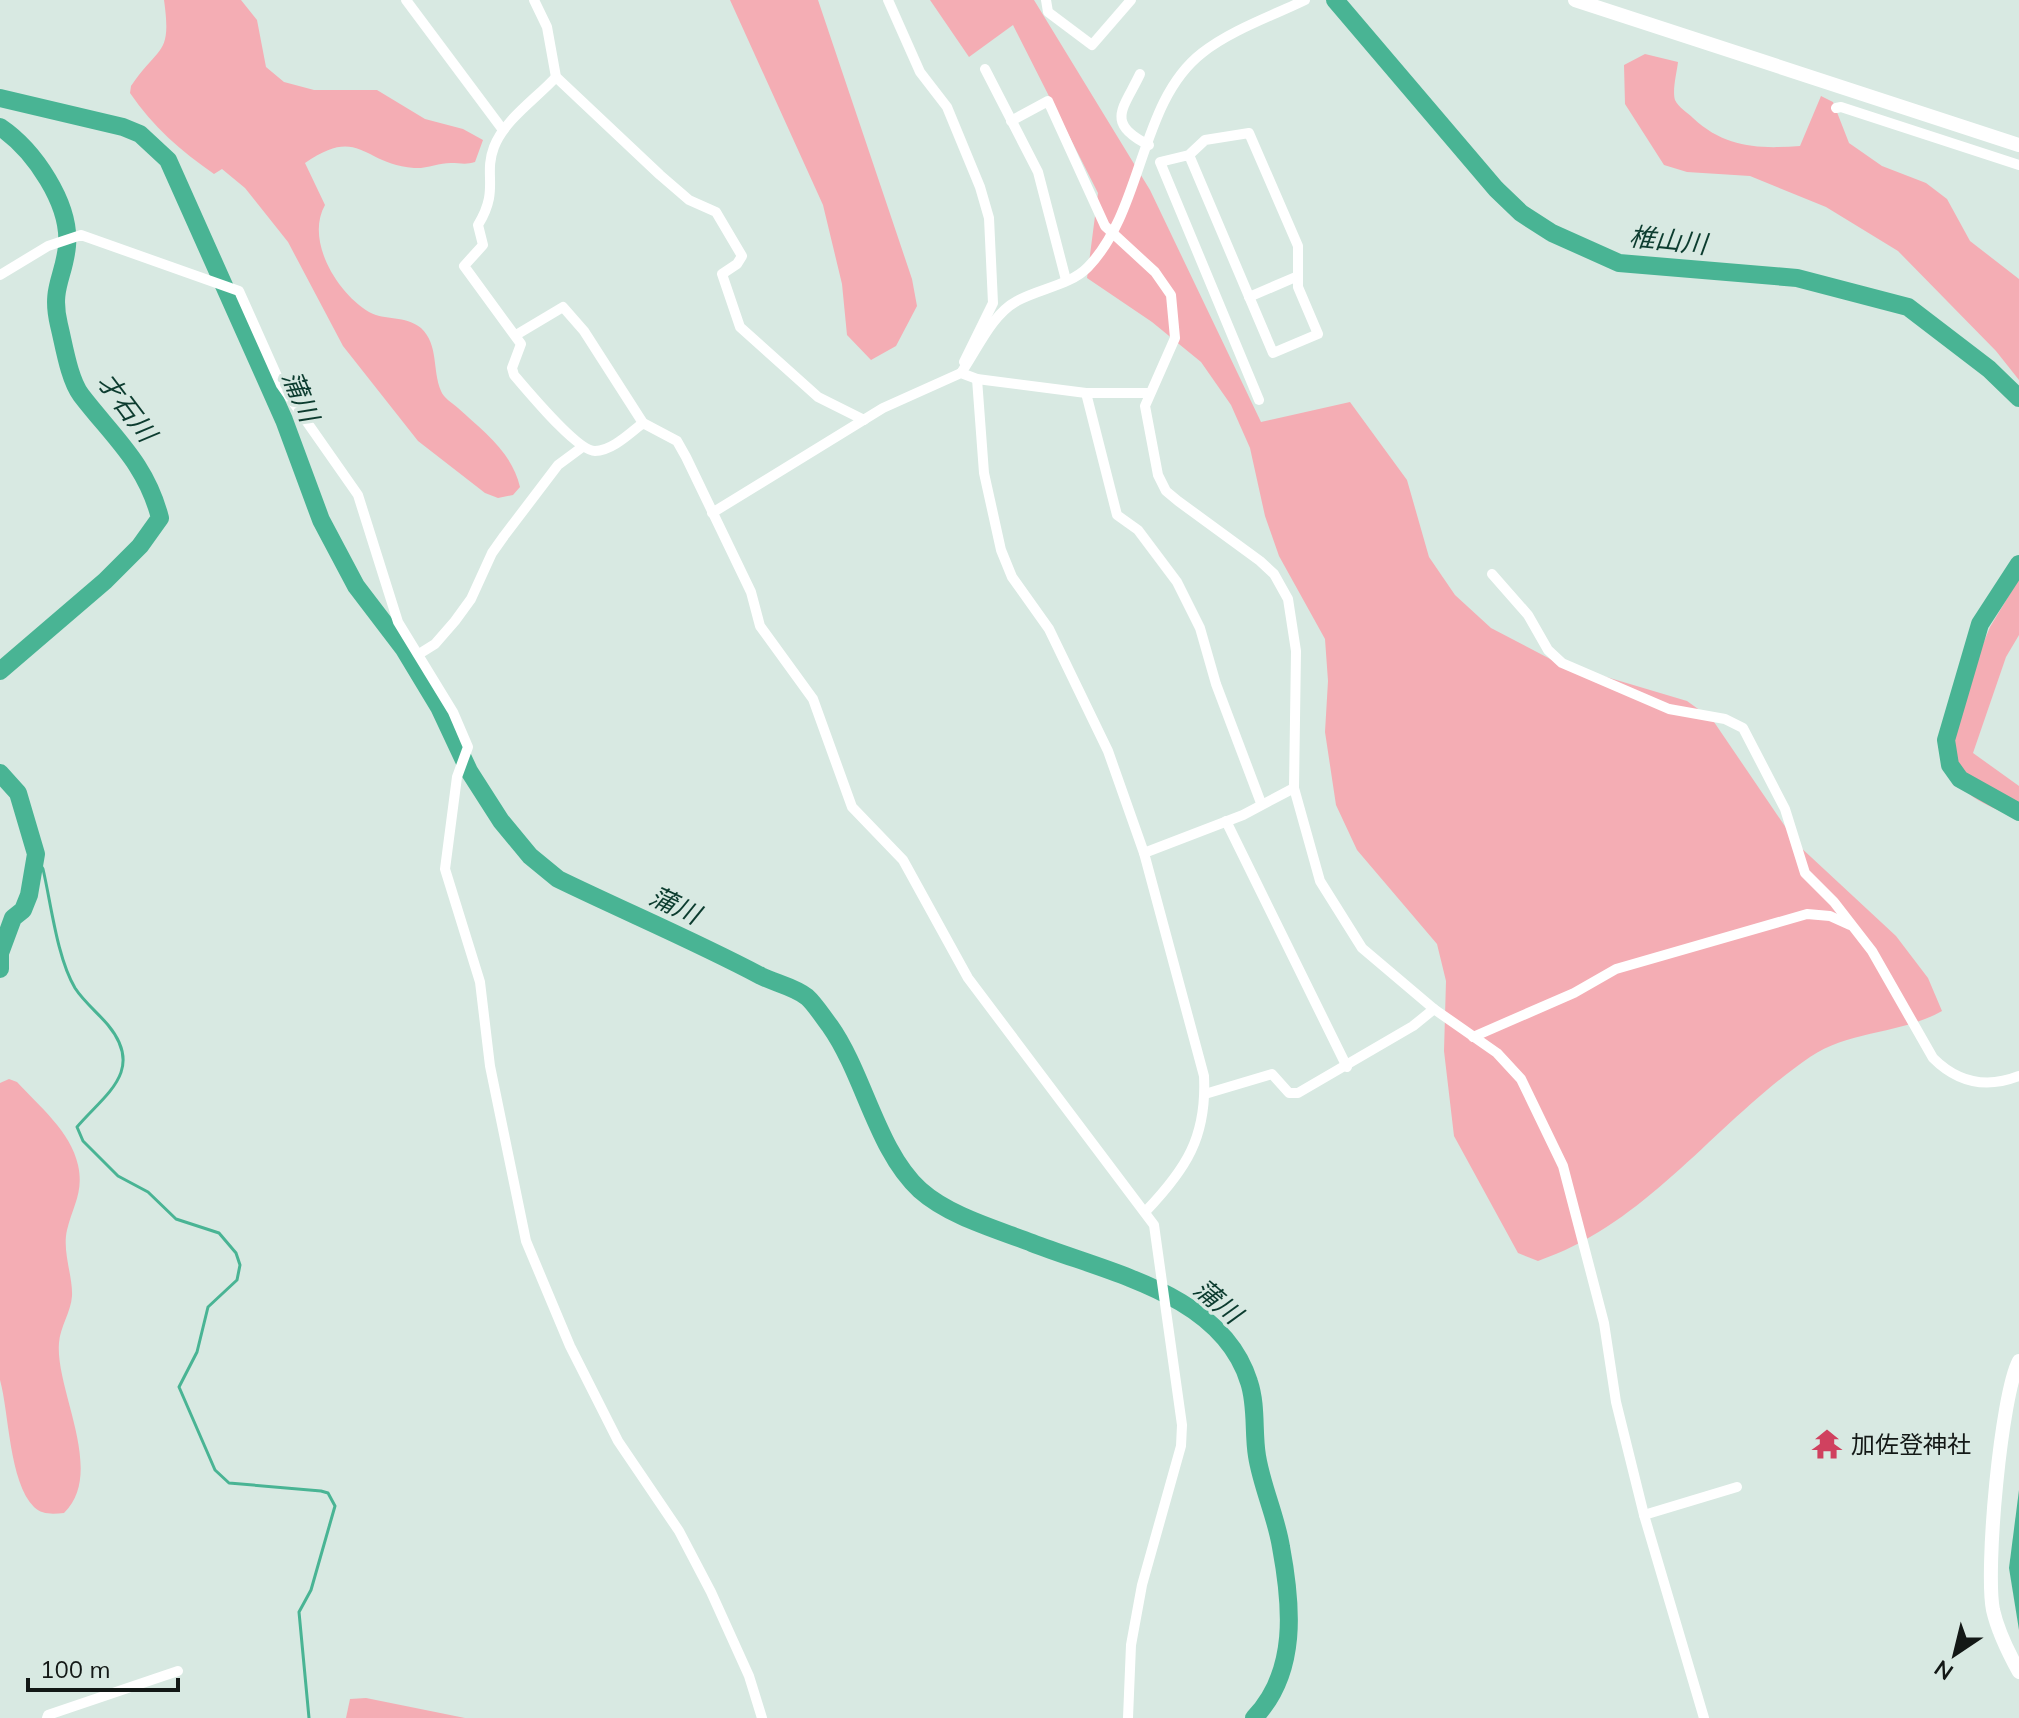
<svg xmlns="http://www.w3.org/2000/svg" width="2019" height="1718" viewBox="0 0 2019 1718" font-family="Mulish,'Noto Sans JP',sans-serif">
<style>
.green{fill:#f4adb4}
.water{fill:#49b494}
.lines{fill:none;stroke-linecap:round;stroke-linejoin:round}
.stream{stroke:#49b494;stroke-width:3}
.river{stroke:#49b494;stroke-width:18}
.street{stroke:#fff;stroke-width:10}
.secondary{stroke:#fff;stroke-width:14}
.labels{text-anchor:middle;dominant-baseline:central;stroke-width:7;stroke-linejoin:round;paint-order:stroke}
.poi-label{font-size:24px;fill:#131816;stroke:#d8e9e2;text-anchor:start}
.water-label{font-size:26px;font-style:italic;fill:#0c3c2f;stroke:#d8e9e2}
</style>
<rect width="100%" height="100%" fill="#d8e9e2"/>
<!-- green -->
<g class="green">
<path d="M164 0H241L257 20 266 67 284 82 314 90H377L425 119 463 129 483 140 475 162C466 165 460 163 451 163 439 163 426 169 414 168 362 164 360 125 305 163L325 205C305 240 337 293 369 312 385 321 405 315 421 328 439 345 432 370 441 391 443 397 452 403 458 408 483 431 512 452 520 487L513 495 498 498 485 493 418 441 343 346 288 242 245 188 222 169 214 174C181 151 153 127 130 93L131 86C159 44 172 57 164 0Z"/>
<path d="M730 0H818L912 279 917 306 896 346 871 360 847 335 842 284 823 205Z"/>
<path d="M930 0H1034L1150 190 1261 422 1350 402 1407 480 1429 557 1455 595 1491 628 1556 662 1687 701 1712 719 1797 844 1896 936 1928 978 1942 1011C1902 1034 1850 1030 1810 1057 1715 1122 1649 1223 1538 1261L1518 1253 1454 1136 1444 1051 1446 981 1437 944 1357 850 1336 805 1325 732 1328 681 1325 639 1279 556 1265 516 1250 448 1231 405 1201 362 1152 322 1087 278 1098 193 1013 25 969 57Z"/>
<path d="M1645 54 1678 62C1677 72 1672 90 1675 100 1678 107 1688 113 1693 118 1725 148 1759 149 1800 146L1821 96 1833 102 1849 143 1882 166 1926 183 1947 199 1970 241 2019 279V380L1996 351 1898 251 1826 207 1750 176 1687 172 1664 165 1625 104 1624 65Z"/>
<path d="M2019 579V635L2006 657 1973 753 2019 786V818C1971 801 1945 787 1947 732L1990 627Z"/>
<path d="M9 1079 17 1082C39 1106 71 1132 78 1165 84 1192 73 1205 67 1230 62 1252 73 1276 72 1296 71 1312 60 1327 59 1343 55 1390 106 1472 64 1513 53 1514 42 1515 34 1507 9 1482 9 1412 0 1380V1083Z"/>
<path d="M366 1698 465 1718H346L350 1699Z"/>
</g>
<!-- water -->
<path class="water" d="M2019 1490V1630L2009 1568Z"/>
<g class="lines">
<!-- stream -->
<path class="stream" d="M36 857 43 869C51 903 57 958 75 988 84 1002 98 1013 108 1025 146 1071 104 1095 77 1127L83 1141 118 1176 148 1192 176 1219 219 1233 236 1253 240 1265 237 1280 208 1307 197 1352 179 1387 215 1470 229 1483 321 1491 328 1493 335 1506 311 1590 299 1612 309 1718"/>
<!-- river -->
<g class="river">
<path d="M1335 0 1496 189 1521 213 1552 233 1619 263 1797 278 1908 307 1989 369 2019 398"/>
<path d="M0 98 123 127 140 134 168 160 284 420 321 520 356 586 404 649 439 707 469 771 501 821 530 856 558 879C626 912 695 941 761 976 775 983 795 987 807 997 815 1004 823 1017 830 1026 864 1074 877 1151 920 1190 949 1216 996 1229 1032 1243 1109 1273 1222 1294 1249 1382 1257 1406 1253 1432 1257 1456 1262 1487 1276 1516 1281 1547 1292 1606 1298 1672 1254 1718"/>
<path d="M0 127C34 150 71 204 67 246 64 278 50 288 59 325 64 345 69 379 81 395 113 437 146 463 160 518L140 546 105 581 0 671"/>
<path d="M2019 564 1980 624 1946 740 1950 765 1960 779 2019 812"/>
<path d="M0 773 18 793 36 854 29 895 23 910 13 918 0 953V969"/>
</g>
<!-- street -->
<g class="street">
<path d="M406 0 503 130"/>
<path d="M534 0 547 27 556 77 660 175 689 200 716 212 742 256 737 264 722 274 740 327 818 397 864 420"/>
<path d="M888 0 920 72 947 107 980 187 989 218 993 303 964 362"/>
<path d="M1046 0 1048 12 1092 45 1131 0"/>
<path d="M985 69 1038 172 1066 280"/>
<path d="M1140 74C1124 108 1104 123 1149 145"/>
<path d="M556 77C537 98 504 120 494 147 483 176 500 189 478 225L483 245 464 266 521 344 512 368 514 375C528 391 577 451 595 451 612 451 630 433 643 423L677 441 686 457 751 592 760 626 813 699 852 807 903 860 968 978 1154 1225 1182 1425 1181 1446 1142 1585 1131 1645 1128 1718"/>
<path d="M1836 108 1841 107 2019 165"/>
<path d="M1011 121 1048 101 1105 226 1155 272 1171 295 1175 338 1145 406 1158 475 1166 491 1178 501 1260 561 1274 574 1288 599 1296 651 1294 788 1320 881 1362 948 1434 1009 1497 1053 1521 1079 1563 1166 1604 1323 1616 1402 1644 1515 1704 1718"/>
<path d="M1189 155 1273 353 1318 334 1298 287V246L1249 133 1205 140 1189 155 1160 162 1259 400"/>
<path d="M0 275 48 246 81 235 239 291 281 385 358 495 398 622 453 712 468 747 457 777 445 869 480 982 490 1066 526 1241 570 1346 618 1441 679 1531 711 1592 749 1676 762 1718"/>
<path d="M1249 297 1298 276"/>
<path d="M516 335 563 307 584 331 643 423"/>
<path d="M961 373C977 350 992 314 1017 301 1038 289 1071 285 1088 267 1144 209 1139 102 1202 53 1231 30 1272 16 1305 0"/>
<path d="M977 379 984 473 1001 550 1012 577 1049 629 1108 751 1144 853 1204 1076C1207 1137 1186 1169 1146 1211"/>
<path d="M1086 393 1117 515 1138 530 1177 582 1200 628 1216 684 1261 803"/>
<path d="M712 513 883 408 961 373 977 379 1086 393H1149"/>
<path d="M1492 574 1528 615 1548 650 1562 663 1669 709 1725 719 1743 728 1785 809 1805 873 1834 902 1872 951 1933 1058C1958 1083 1986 1089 2019 1076"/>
<path d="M419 654 435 644 455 621 471 599 492 553 504 536 558 465 581 448"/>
<path d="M1226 821 1347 1067"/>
<path d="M1144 853 1243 815 1294 788"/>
<path d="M1473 1037 1574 993 1616 969 1807 914 1830 916 1850 925"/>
<path d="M1205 1094 1272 1074 1289 1093H1298L1413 1026 1434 1009"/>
<path d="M1644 1515 1737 1487"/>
<path d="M47 1718 48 1715 178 1671"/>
</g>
<!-- secondary -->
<g class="secondary">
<path d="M1575 0 2019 145"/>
<path d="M2019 1361C2001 1395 1985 1570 1993 1610 1998 1632 2008 1652 2019 1672"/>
</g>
</g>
<!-- icons -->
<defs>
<g id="temple-bare" transform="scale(2.4)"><path d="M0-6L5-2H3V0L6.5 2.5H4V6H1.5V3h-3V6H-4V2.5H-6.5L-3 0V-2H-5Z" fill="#d0415f" stroke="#d8e9e2" stroke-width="2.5" paint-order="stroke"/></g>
</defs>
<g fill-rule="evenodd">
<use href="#temple-bare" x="1827" y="1444"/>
</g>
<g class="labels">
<!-- poi labels -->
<g class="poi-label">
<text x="1851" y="1444">加佐登神社</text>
</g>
<!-- water labels -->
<g class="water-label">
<text transform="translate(1668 240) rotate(6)">椎山川</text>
<text transform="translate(301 396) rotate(67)">蒲川</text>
<text transform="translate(127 407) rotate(53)">才石川</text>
<text transform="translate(675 905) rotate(25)">蒲川</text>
<text transform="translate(1218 1301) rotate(40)">蒲川</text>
</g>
</g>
<!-- north arrow -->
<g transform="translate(1955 1654) rotate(215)" stroke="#d8e9e2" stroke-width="6" paint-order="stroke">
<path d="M0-6L14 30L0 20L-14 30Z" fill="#131816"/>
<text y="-12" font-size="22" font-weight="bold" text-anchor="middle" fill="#131816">N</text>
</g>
<!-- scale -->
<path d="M28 1678v12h150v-12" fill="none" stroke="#131816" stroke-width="4"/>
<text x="40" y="1678" font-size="24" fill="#131816" stroke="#d8e9e2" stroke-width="6" paint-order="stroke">100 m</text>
</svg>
